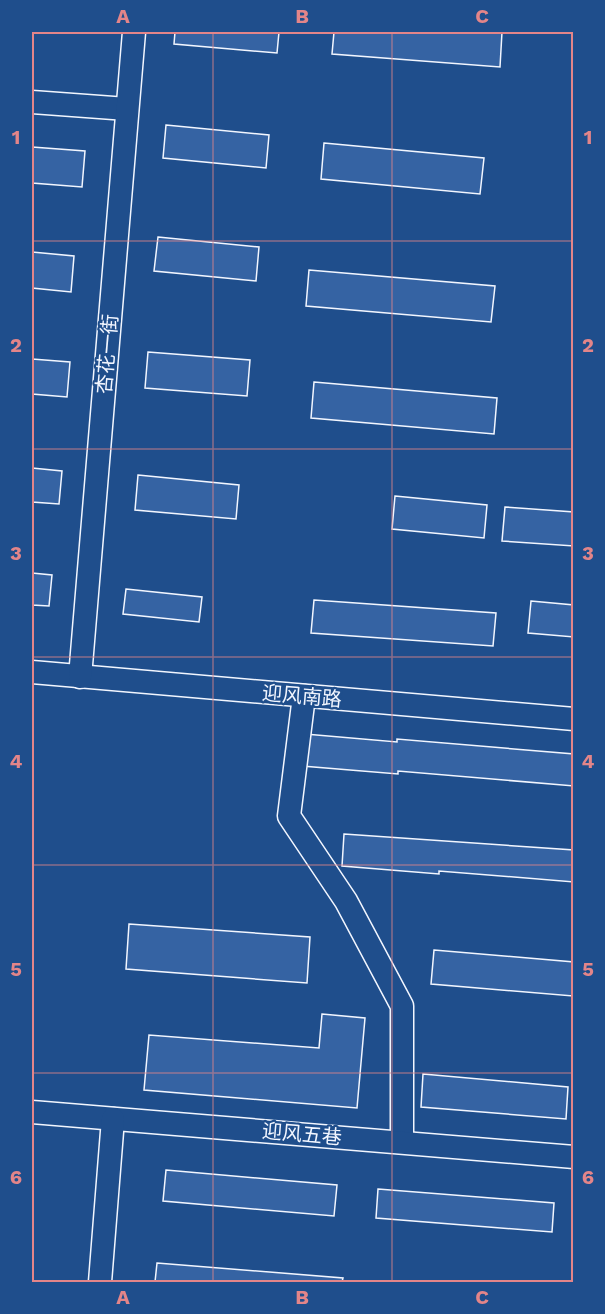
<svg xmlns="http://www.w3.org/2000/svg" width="605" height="1314" viewBox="0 0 605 1314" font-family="'Work Sans','Noto Sans SC',sans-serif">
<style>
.building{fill:#3563a3;stroke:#f2f6ff;stroke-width:1.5}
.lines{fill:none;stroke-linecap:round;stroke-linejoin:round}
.minor-casing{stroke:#f2f6ff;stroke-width:25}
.minor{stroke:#1f4e8c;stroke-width:22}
.grid{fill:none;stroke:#e38589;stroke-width:1.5;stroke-opacity:0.55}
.labels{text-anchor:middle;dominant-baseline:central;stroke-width:4.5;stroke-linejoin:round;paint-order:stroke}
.street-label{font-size:20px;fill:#f2f6ff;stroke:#1f4e8c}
.neatline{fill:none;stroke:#e38589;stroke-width:2}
.grid-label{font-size:20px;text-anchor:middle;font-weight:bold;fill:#e38589}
</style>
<rect width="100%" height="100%" fill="#1f4e8c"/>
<!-- building -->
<g class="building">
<path d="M175 32H279L277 53 174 44Z"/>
<path d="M334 32H502L500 67 332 54Z"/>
<path d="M166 125 269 135 266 168 163 158Z"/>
<path d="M324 143 484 158 480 194 321 179Z"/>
<path d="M32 147 85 151 82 187 32 183Z"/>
<path d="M158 237 259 247 256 281 154 271Z"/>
<path d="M32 252 74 256 71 292 32 288Z"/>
<path d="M309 270 495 286 491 322 306 306Z"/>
<path d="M148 352 250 360 247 396 145 388Z"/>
<path d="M32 359 70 362 67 397 32 394Z"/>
<path d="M314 382 497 398 494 434 311 418Z"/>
<path d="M32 468 62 471 59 504 32 502Z"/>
<path d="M138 475 239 485 236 519 135 510Z"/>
<path d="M395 496 487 505 484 538 392 529Z"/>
<path d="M505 507 574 512V546L502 541Z"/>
<path d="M32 573 52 575 49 606 32 605Z"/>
<path d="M126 589 202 597 199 622 123 614Z"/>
<path d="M314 600 496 613 493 646 311 633Z"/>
<path d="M531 601 574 605V637L528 633Z"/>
<path d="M305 734 397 742V739L574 754V786L398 771V774L302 766Z"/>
<path d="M344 834 574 850V882L439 871V874L342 866Z"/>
<path d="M129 924 310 937 307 983 126 969Z"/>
<path d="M434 950 574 962 573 996 431 984Z"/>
<path d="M322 1014 365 1018 357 1108 144 1090 149 1035 319 1048Z"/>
<path d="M423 1074 568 1087 566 1119 421 1107Z"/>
<path d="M166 1170 337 1185 334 1216 163 1201Z"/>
<path d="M378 1189 554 1203 552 1232 376 1218Z"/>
<path d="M157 1263 343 1278 342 1282H155Z"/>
</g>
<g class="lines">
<!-- minor casing -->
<g class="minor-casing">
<g id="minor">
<path d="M32 102 127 109"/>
<path d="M32 672 574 719"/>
<path d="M80 677 134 32"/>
<path d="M304 696 289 816 346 901 402 1006V1142"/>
<path d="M32 1112 574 1157"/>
<path d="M100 1282 113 1119"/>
</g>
</g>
<!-- minor -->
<use href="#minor" class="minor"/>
</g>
<!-- grid -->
<path class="grid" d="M213 32V1282M392 32V1282M32 241H574M32 449H574M32 657H574M32 865H574M32 1073H574"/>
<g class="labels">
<!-- street labels -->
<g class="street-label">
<text transform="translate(107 354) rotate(-85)">杏花一街</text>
<text transform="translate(302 696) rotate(5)">迎风南路</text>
<text transform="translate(302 1134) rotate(5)">迎风五巷</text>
</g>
</g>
<!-- border -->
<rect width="605" height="1314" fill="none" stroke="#1f4e8c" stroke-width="66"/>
<rect x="33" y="33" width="539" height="1248" class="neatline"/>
<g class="grid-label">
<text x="123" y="23">A</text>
<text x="302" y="23">B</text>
<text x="482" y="23">C</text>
<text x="16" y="144">1</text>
<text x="588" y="144">1</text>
<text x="16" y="352">2</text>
<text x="588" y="352">2</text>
<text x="16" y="560">3</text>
<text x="588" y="560">3</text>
<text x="16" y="768">4</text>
<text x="588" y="768">4</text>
<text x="16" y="976">5</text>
<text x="588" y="976">5</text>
<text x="16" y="1184">6</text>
<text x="588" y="1184">6</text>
<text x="123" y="1304">A</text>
<text x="302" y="1304">B</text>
<text x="482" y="1304">C</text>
</g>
</svg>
